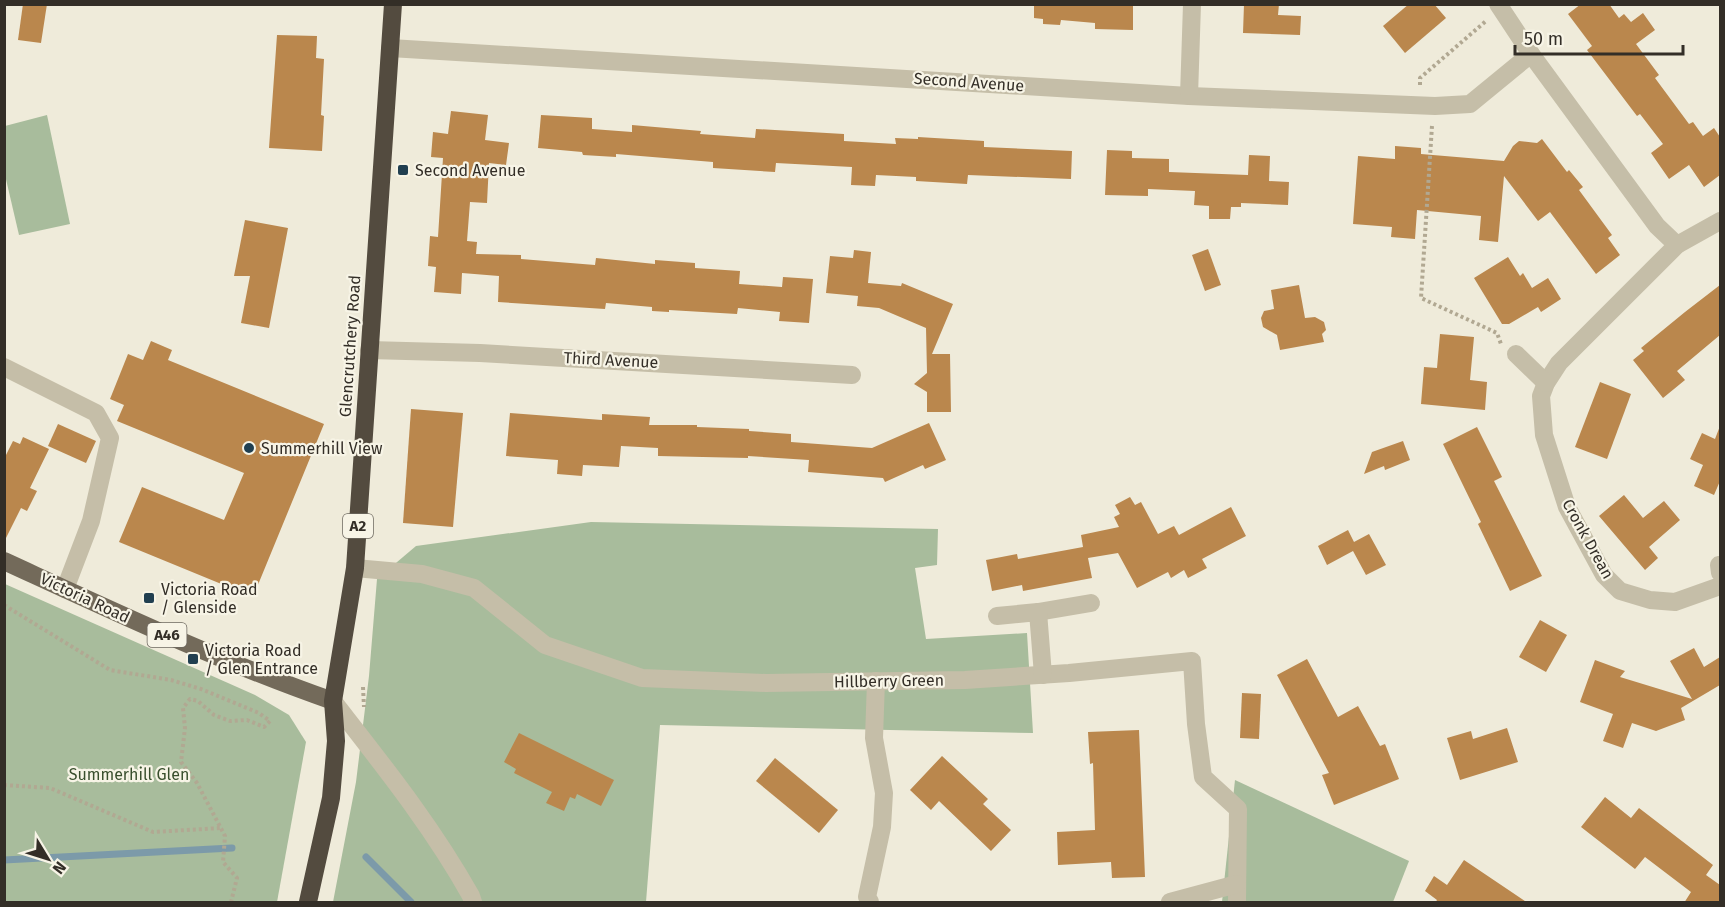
<svg xmlns="http://www.w3.org/2000/svg" width="1725" height="907" viewBox="0 0 1725 907" font-family="'Fira Sans',sans-serif">
<style>
.green{fill:#a8bc9c}
.lines{fill:none;stroke-linecap:round;stroke-linejoin:round}
.stream{stroke:#7c9aa9;stroke-width:7}
.building{fill:#ba874d}
.path{stroke:#b1a892;stroke-width:4;stroke-dasharray:3 3;stroke-linecap:butt}
.minor{stroke:#c5bea8;stroke-width:18}
.major{stroke:#736a5a;stroke-width:18}
.highway{stroke:#534b3f;stroke-width:18}
.poi-dot{fill:#213f50;stroke:#f7f4e6;stroke-width:2}
.labels{text-anchor:middle;dominant-baseline:central;stroke-width:4.5;stroke-linejoin:round;paint-order:stroke}
.shield{fill:#f7f4e6;stroke:#6e6960;stroke-width:1.5}
.shield-label{font-size:15px;font-weight:bold;fill:#332e27}
.street-label{font-size:16px;fill:#332e27;stroke:#f7f4e6}
.poi-label{font-size:16px;fill:#332e27;stroke:#f7f4e6;text-anchor:start}
.park-label{font-size:16px;fill:#394f2d;stroke:#f7f4e6}
</style>
<rect width="100%" height="100%" fill="#efebda"/>
<!-- green -->
<g class="green">
<path d="M47 115 70 224 19 235 5 175V126Z"/>
<path d="M591 522 938 529 937 565 915 568 926 639 1027 633 1033 733 660 725 646 902H333L356 782 369 676 377 579 416 546Z"/>
<path d="M5 584 255 695 289 715 306 742 277 902H5Z"/>
<path d="M1235 780 1409 861 1393 902H1222Z"/>
</g>
<g class="lines">
<!-- stream -->
<g class="stream">
<path d="M366 857 411 902"/>
<path d="M4 860 232 848"/>
</g>
</g>
<!-- building -->
<g class="building">
<path d="M23 4H47L41 43 18 40Z"/>
<path d="M1034 4H1133V30L1095 29V23L1061 20 1060 25 1043 24V19L1034 18Z"/>
<path d="M1244 4H1279L1278 15 1301 16 1300 35 1243 33Z"/>
<path d="M1409 4H1434L1446 18 1405 53 1383 26Z"/>
<path d="M1581 4H1609L1619 18 1624 14 1631 22 1643 13 1655 30 1636 44 1659 75 1655 78 1689 124 1693 122 1703 136 1714 128 1720 137V175L1704 187 1689 165 1669 179 1651 153 1663 144 1640 114 1637 116 1587 50 1592 46 1568 14Z"/>
<path d="M277 35 317 36 316 58 324 59 321 115 324 116 322 151 269 148Z"/>
<path d="M451 111 488 115 485 140 509 143 506 165 489 163 487 203 470 202 467 241 477 242 476 254 521 255V259L595 265 596 258 655 264V260L695 263V268L740 271 739 284 782 287 783 277 813 279 809 323 779 321 780 312 738 308 737 314 669 310V312L652 311V307L606 303 605 309 498 302 499 276 462 273 461 294 434 292 436 267 428 266 430 236 438 237 443 158 431 157 433 132 448 134Z"/>
<path d="M541 115 592 118V129L632 132V125L701 131 700 134 755 138 756 129 844 134V141L896 144 895 138 918 139V137L984 141V147L1072 151 1071 179 968 175 967 184 916 181V177L876 175 875 186 851 185 852 167 776 163 775 172 713 168V162L616 154V157L583 155 582 152 538 148Z"/>
<path d="M1542 139 1567 172 1569 170 1583 187 1579 190 1612 235 1608 238 1620 255 1596 274 1550 212 1538 221 1504 176 1498 242 1479 240 1481 216 1417 210 1415 239 1391 237 1392 227 1353 224 1358 156 1395 159V146L1421 148V154L1504 161 1513 146 1519 141 1537 143Z"/>
<path d="M1107 150 1132 151V158L1169 159V172L1248 175 1249 155 1270 156 1269 181 1289 182 1288 205 1241 203V207H1231L1230 219H1209V206L1194 205 1195 191 1148 189V196L1105 195Z"/>
<path d="M245 220 288 228 269 328 241 323 250 276H234Z"/>
<path d="M1208 249 1221 285 1205 291 1192 255Z"/>
<path d="M854 250 871 252 868 283 901 286 902 283 953 304 932 354H950L951 412H927V392L914 384 927 373 926 328 879 308 857 306 858 296 826 293 830 256 853 258Z"/>
<path d="M1508 257 1520 276 1523 273 1532 288 1548 278 1561 299 1541 312 1538 307 1509 324H1502L1474 278Z"/>
<path d="M1299 285 1305 318 1315 317 1324 322 1326 330 1322 334 1324 342 1280 350 1277 335 1263 327 1261 318 1264 311 1274 309 1271 290Z"/>
<path d="M1720 285V335L1677 371 1685 380 1663 398 1633 360 1644 351 1641 348 1685 312Z"/>
<path d="M1440 334 1474 337 1470 380 1487 382 1485 410 1421 404 1424 367 1437 368Z"/>
<path d="M151 341 172 350 168 360 324 424 253 597 119 542 142 487 224 520 244 473 117 421 124 405 110 399 128 354 143 360Z"/>
<path d="M1600 382 1631 394 1607 459 1575 447Z"/>
<path d="M411 409 463 413 453 527 403 523Z"/>
<path d="M510 413 602 420V414L650 417 649 425H697V427L749 429V431L791 434V442L872 448 929 423 946 460 925 469 923 465 885 482 883 478 808 472 809 460 748 456V458L658 456V448L621 446 619 467 583 465 582 476 557 474 558 460 506 456Z"/>
<path d="M58 424 96 441 86 463 48 446Z"/>
<path d="M1720 426V481L1714 495 1694 486 1703 465 1690 459 1702 433 1715 439Z"/>
<path d="M1477 427 1502 477 1494 481 1542 576 1510 591 1478 524 1481 522 1443 444Z"/>
<path d="M23 437 49 449 30 488 37 491 27 511 21 508 4 542V459L13 441 20 444Z"/>
<path d="M1403 441 1410 460 1385 470 1384 466 1364 474 1372 452Z"/>
<path d="M1624 495 1643 518 1664 501 1680 520 1649 547 1658 558 1645 570 1599 516Z"/>
<path d="M1130 497 1135 505 1141 502 1158 534 1174 526 1179 535 1231 507 1246 536 1202 559 1207 568 1188 578 1184 570 1171 578 1168 572 1137 588 1118 553 1088 558 1092 578 1023 591 1022 585 992 591 986 560 1017 554 1018 559 1083 547 1081 535 1119 527 1114 517 1120 514 1115 505Z"/>
<path d="M1348 530 1354 542 1369 534 1386 565 1366 575 1353 551 1327 565 1318 546Z"/>
<path d="M1540 620 1567 635 1546 672 1519 657Z"/>
<path d="M1694 648 1704 667 1720 657V685L1681 708 1685 720 1656 731 1632 723 1623 748 1603 741 1613 714 1580 702 1595 660 1625 671 1620 677 1692 699 1670 661Z"/>
<path d="M1307 659 1338 717 1358 706 1380 746 1385 744 1399 779 1334 805 1322 775 1329 773 1277 675Z"/>
<path d="M1242 693 1261 694 1259 739 1240 738Z"/>
<path d="M1507 728 1518 762 1460 780 1447 738 1471 731 1473 739Z"/>
<path d="M1139 730 1145 877 1112 878 1111 862 1058 865 1057 832 1095 830 1093 763 1090 764 1088 732Z"/>
<path d="M519 733 614 780 601 806 577 794 575 799 570 797 564 811 546 803 552 792 514 773 516 769 504 762Z"/>
<path d="M942 756 988 799 983 804 1011 830 991 851 939 801 931 810 910 790Z"/>
<path d="M775 758 838 810 819 833 756 781Z"/>
<path d="M1605 797 1631 818 1639 808 1713 865 1706 875 1720 885V903H1684L1691 892 1645 857 1635 869 1581 827Z"/>
<path d="M1464 860 1528 903H1435L1437 900 1425 891 1434 876 1447 885Z"/>
</g>
<g class="lines">
<!-- path -->
<g class="path">
<path d="M1420 85V78L1486 21"/>
<path d="M1432 126 1421 298 1497 333 1501 344"/>
<path d="M4 605 110 670 171 680 201 689 259 713 270 721 264 727 247 720 230 721 214 715 198 701 190 699 183 708 185 728 181 762 197 783 225 836 223 862 237 878 231 902"/>
<path d="M363 687 364 707"/>
<path d="M4 785 50 788 153 832 221 828"/>
</g>
<!-- minor -->
<g class="minor">
<path d="M1498 4 1531 54 1657 226 1677 245"/>
<path d="M390 48 1189 96 1435 106 1470 104 1531 54"/>
<path d="M1189 96 1192 4"/>
<path d="M1720 221 1677 245 1559 363 1546 383 1541 396 1544 435 1567 507 1604 575 1620 591 1650 600 1675 602 1720 586"/>
<path d="M369 350 480 353 852 375"/>
<path d="M1516 354 1546 383"/>
<path d="M4 367 96 413 110 438 91 521 65 589"/>
<path d="M1719 565 1720 573"/>
<path d="M355 568 422 574 474 588 545 645 642 678 766 683 965 680 1069 673 1192 661 1196 724 1203 777 1238 809 1237 902"/>
<path d="M1038 612 1091 603"/>
<path d="M997 616 1038 612 1043 675"/>
<path d="M333 701C382 764 432 826 471 896L473 902"/>
<path d="M870 902 867 897 882 827 884 793 874 738 876 681"/>
<path d="M1170 902 1237 884"/>
</g>
<!-- major -->
<path class="major" d="M4 561C113 611 221 662 333 701"/>
<!-- highway -->
<path class="highway" d="M308 902 331 798 336 741 333 701 355 568 393 4"/>
</g>
<!-- markers -->
<g class="poi-dot">
<rect x="397" y="164" width="12" height="12" rx="3"/>
<circle cx="249" cy="448" r="6"/>
<rect x="143" y="592" width="12" height="12" rx="3"/>
<rect x="187" y="653" width="12" height="12" rx="3"/>
</g>
<g class="labels">
<!-- shield labels -->
<g class="shield">
<rect x="343" y="514" width="30" height="24" rx="4.5"/>
<rect x="147.5" y="623" width="39" height="24" rx="4.5"/>
</g>
<g class="shield-label">
<text x="358" y="526">A2</text>
<text x="167" y="635">A46</text>
</g>
<!-- street labels -->
<g class="street-label">
<text transform="translate(969 82) rotate(4)">Second Avenue</text>
<text transform="translate(350 346) rotate(-86)">Glencrutchery Road</text>
<text transform="translate(611 360) rotate(3)">Third Avenue</text>
<text transform="translate(1588 539) rotate(61)">Cronk Drean</text>
<text transform="translate(85 598) rotate(25)">Victoria Road</text>
<text transform="translate(889 681) rotate(-1)">Hillberry Green</text>
</g>
<!-- poi labels -->
<g class="poi-label">
<text x="415" y="170">Second Avenue</text>
<text x="261" y="448">Summerhill View</text>
<text x="161" y="589">Victoria Road<tspan x="161" dy="18">/ Glenside</tspan></text>
<text x="205" y="650">Victoria Road<tspan x="205" dy="18">/ Glen Entrance</tspan></text>
</g>
<!-- park labels -->
<g class="park-label">
<text x="129" y="774">Summerhill Glen</text>
</g>
</g>
<!-- border -->
<rect width="1725" height="907" fill="none" stroke="#332e27" stroke-width="12"/>
<!-- north arrow -->
<g transform="translate(48 859) rotate(128)" stroke="#f7f4e6" stroke-width="4.5" paint-order="stroke">
<path d="M0-4.5L10 22L0 15L-10 22Z" fill="#332e27"/>
<text y="-9" font-size="16" font-weight="bold" text-anchor="middle" fill="#332e27">N</text>
</g>
<!-- scale -->
<path d="M1515 45v9h168v-9" fill="none" stroke="#332e27" stroke-width="3"/>
<text x="1524" y="45" font-size="18" fill="#332e27" stroke="#f7f4e6" stroke-width="4.5" paint-order="stroke">50 m</text>
</svg>
